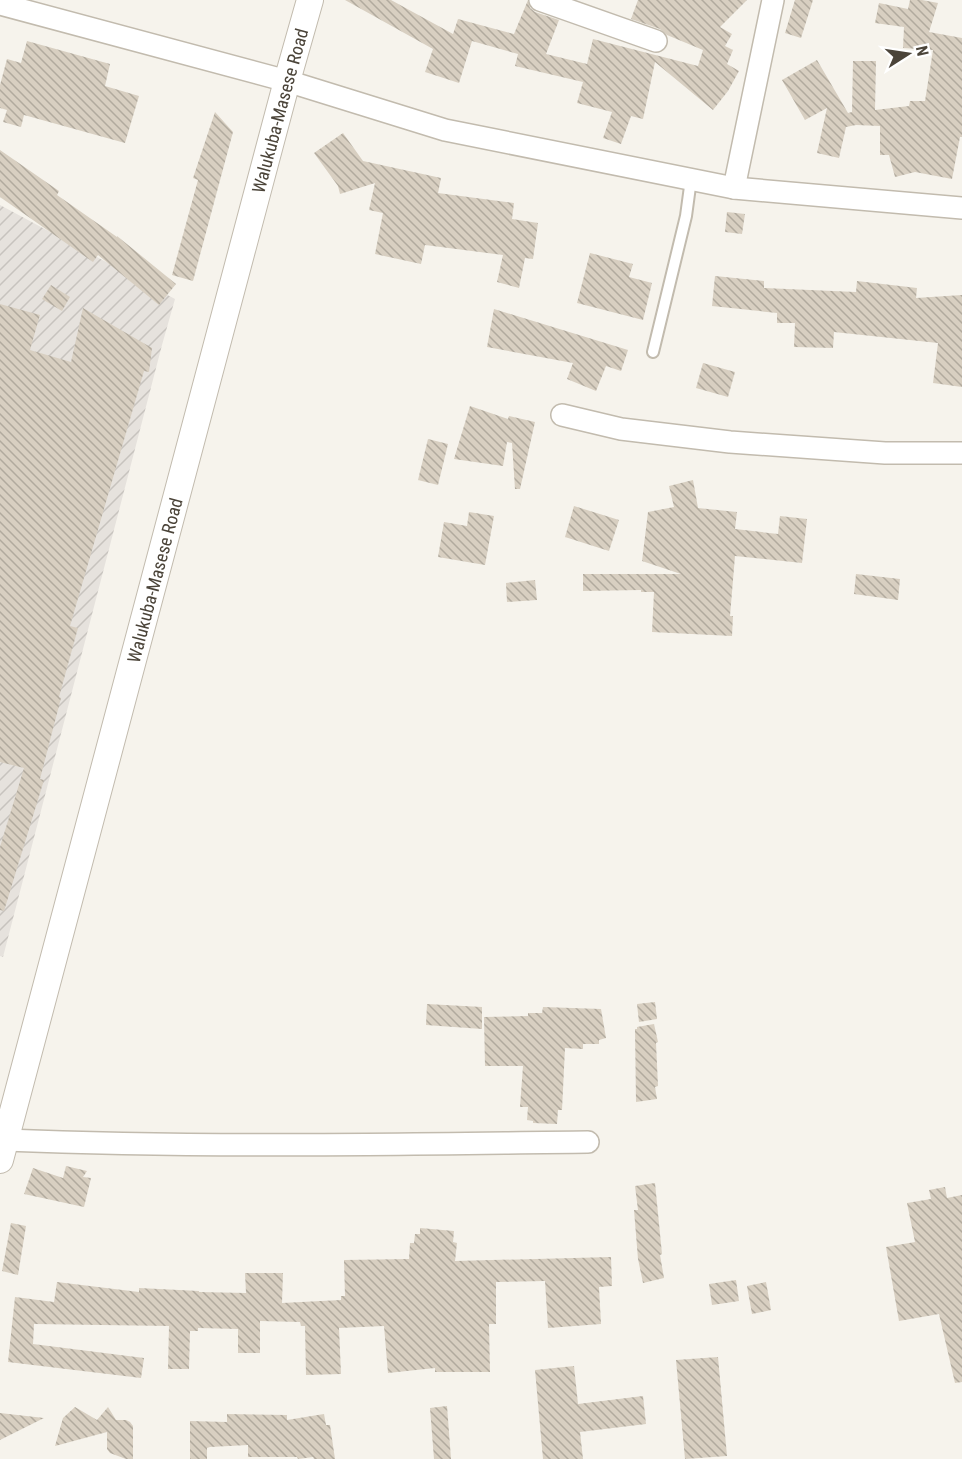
<svg xmlns="http://www.w3.org/2000/svg" width="962" height="1459" viewBox="0 0 962 1459" font-family="'Roboto Condensed',sans-serif">
<style>
.industrial{fill:url(#industrial-furrows)}
.building{fill:url(#building-back-hatch)}
.lines{fill:none;stroke-linecap:round;stroke-linejoin:round}
.service-casing{stroke:#c2bbae;stroke-width:14}
.minor-casing{stroke:#c2bbae;stroke-width:24}
.tertiary-casing{stroke:#c2bbae;stroke-width:28}
.service{stroke:#fff;stroke-width:10}
.minor{stroke:#fff;stroke-width:21}
.tertiary{stroke:#fff;stroke-width:26}
.labels{text-anchor:middle;dominant-baseline:central;stroke-width:6;stroke-linejoin:round;paint-order:stroke}
.street-label{font-size:18px;fill:#4b4439;stroke:#fff}
</style>
<defs>
<pattern id="industrial-furrows" width="10" height="10" patternUnits="userSpaceOnUse" patternTransform="scale(1.5)"><rect width="10" height="10" fill="#e6e2dd"/><path d="M-1 1l2-2M0 10L10 0M9 11l2-2" fill="none" stroke="#c7c3be"/></pattern>
<pattern id="building-back-hatch" width="6" height="6" patternUnits="userSpaceOnUse" patternTransform="scale(1.5)"><rect width="6" height="6" fill="#d8cfc1"/><path d="M-1 5l2 2M0 0l6 6M5-1l2 2" fill="none" stroke="#b1aa9e"/></pattern>
</defs>
<rect width="100%" height="100%" fill="#f6f3ec"/>
<!-- industrial -->
<path class="industrial" d="M0 205 175 299 162 345 3 957 0 956Z"/>
<!-- building -->
<g class="building">
<path d="M345 0H391L453 34 458 19 514 34 528 0 530 8 535 12 559 20 546 54 587 64 593 39 698 66 703 50 667 35 660 29 631 19 638 0H747L720 27 732 34 725 46 733 50 727 64 739 71 728 91 713 110 655 62 643 119 631 116 621 144 603 138 612 112 577 103 583 82 515 66 518 54 472 41 459 83 425 72 433 49Z"/>
<path d="M795 0H813L801 38 785 33Z"/>
<path d="M910 0H922L938 3 929 32 962 38V137H960L952 179 915 172 895 177 889 155H880V126L856 125 846 127 839 158 817 153 827 108 805 120 782 80 817 60 848 113 852 112 853 61H876L875 110 909 106 910 101H925L933 50 903 48 904 27 875 23 879 3 908 9Z"/>
<path d="M27 41 110 64 105 86 139 96 125 143 24 115 21 127 3 122 7 110 0 108V85L7 59 21 63Z"/>
<path d="M215 112 233 132 193 281 172 275 198 180 193 178Z"/>
<path d="M343 133 363 161 441 178 438 193 514 203 512 219 538 223 533 259 525 258 519 288 497 282 503 255 425 245 421 264 375 254 383 213 369 210 375 183 340 194 338 186 314 153Z"/>
<path d="M0 150 59 191 57 195 117 237V236L176 284 159 305 98 255 93 262 0 197Z"/>
<path d="M727 212 745 214 742 234 725 232Z"/>
<path d="M590 253 633 264 629 277 652 283 643 320 577 303Z"/>
<path d="M715 276 764 281V288L856 292 857 281 917 288 916 298 962 295V387L933 383 938 343 834 332 833 348 794 347 795 323H777V313L712 306Z"/>
<path d="M51 285 70 297 62 311 42 299Z"/>
<path d="M0 304 40 315 30 350 71 362 83 308 152 348 149 372 144 371 70 626 78 628 59 697 61 698 40 779 44 780 4 911 0 910V847L24 768 0 762Z"/>
<path d="M494 309 628 350 621 371 606 366 596 391 567 379 573 363 487 347Z"/>
<path d="M703 363 735 372 728 397 696 388Z"/>
<path d="M470 406 508 419 509 416 535 422 520 489H515L512 443 507 442 503 466 454 459Z"/>
<path d="M428 439 448 444 438 485 418 480Z"/>
<path d="M693 480 698 508 737 512 735 529 778 534 780 516 807 519 802 563 735 556 730 616H733L732 636 652 632 654 592H641V590L583 591V574H681L642 561 648 512 674 507 669 486Z"/>
<path d="M574 506 619 520 609 551 565 537Z"/>
<path d="M469 512 494 516 485 565 438 557 444 522 467 526Z"/>
<path d="M856 574 900 579 898 600 854 594Z"/>
<path d="M535 580 537 600 507 602 506 583Z"/>
<path d="M655 1002 657 1019 639 1022 637 1004Z"/>
<path d="M427 1004 482 1007V1029L426 1025Z"/>
<path d="M543 1007 601 1009 606 1038 599 1040V1044H583V1049L565 1048 562 1110H558L557 1124 533 1123V1121L527 1120 528 1107H520L523 1066H485L484 1017 528 1016V1013H542Z"/>
<path d="M654 1024 658 1042 656 1043 658 1086 655 1087 657 1099 636 1102 635 1029H637V1027Z"/>
<path d="M66 1166 87 1171 83 1177 91 1178 84 1207 24 1194 33 1168 63 1178Z"/>
<path d="M655 1183 662 1254 660 1255 664 1278 643 1283 638 1259 634 1210H638L635 1186Z"/>
<path d="M945 1187 947 1198 962 1195V1382L955 1383 939 1314 899 1321 886 1247 915 1242 907 1203 931 1199 929 1190Z"/>
<path d="M11 1223 26 1226 18 1275 2 1271Z"/>
<path d="M420 1228 454 1231 453 1242 457 1243 455 1261 611 1257 612 1286 599 1287 601 1324 548 1328 545 1281 496 1282V1324H489L490 1372H435V1368L388 1373 384 1326 339 1328 341 1374 306 1375 305 1326H301L300 1322 260 1321V1353H238V1329L198 1328V1331H190L189 1369H168L169 1326 34 1324 33 1344 144 1358 141 1378 8 1362 15 1297 54 1302 57 1282 139 1292V1288L199 1291V1292L246 1293 245 1273H283L282 1303 341 1300V1296H345L344 1260 409 1259 410 1243H414L415 1234H420Z"/>
<path d="M736 1280 739 1301 712 1305 709 1284Z"/>
<path d="M766 1282 771 1310 752 1314 747 1286Z"/>
<path d="M718 1357 727 1456 685 1459 676 1360Z"/>
<path d="M574 1366 578 1404 643 1396 646 1424 580 1432 583 1459H543L535 1370Z"/>
<path d="M447 1406 451 1459H434L430 1408Z"/>
<path d="M75 1407 97 1420 108 1407 116 1420H126L130 1422 133 1426V1459H126L110 1453 107 1449V1432L55 1446 63 1418Z"/>
<path d="M0 1413 44 1418 0 1440Z"/>
<path d="M227 1414 287 1415V1420L324 1414 326 1425H330L335 1459H314L313 1457 298 1459 297 1457H248V1445L210 1447 207 1448V1459H190V1421L227 1422Z"/>
</g>
<g class="lines">
<!-- service casing -->
<g class="service-casing">
<path id="service" d="M653 352 686 216 691 179"/>
</g>
<!-- minor casing -->
<g class="minor-casing">
<g id="minor">
<path d="M540 0 656 41"/>
<path d="M0 4 287 81 445 130 734 188 962 208"/>
<path d="M734 188 773 0"/>
<path d="M562 415 621 429 730 442 885 453H962"/>
<path d="M5 1140C199 1148 394 1144 588 1142"/>
</g>
</g>
<!-- tertiary casing -->
<g class="tertiary-casing">
<g id="tertiary">
<path id="s1" d="M0 1160 287 81 310 0"/>
</g>
</g>
<!-- service -->
<use href="#service" class="service"/>
<!-- minor -->
<use href="#minor" class="minor"/>
<!-- tertiary -->
<use href="#tertiary" class="tertiary"/>
</g>
<g class="labels">
<!-- street labels -->
<g class="street-label">
<text stroke="none"><textPath href="#s1" startOffset="1086">Walukuba-Masese Road</textPath></text>
<text stroke="none"><textPath href="#s1" startOffset="600">Walukuba-Masese Road</textPath></text>
</g>
</g>
<!-- north arrow -->
<g transform="translate(908 54) rotate(78)" stroke="#ffffff" stroke-width="4.5" paint-order="stroke">
<path d="M0-4.5L10 22L0 15L-10 22Z" fill="#4b4439"/>
<text y="-9" font-size="16" font-weight="bold" text-anchor="middle" fill="#4b4439">N</text>
</g>
</svg>
